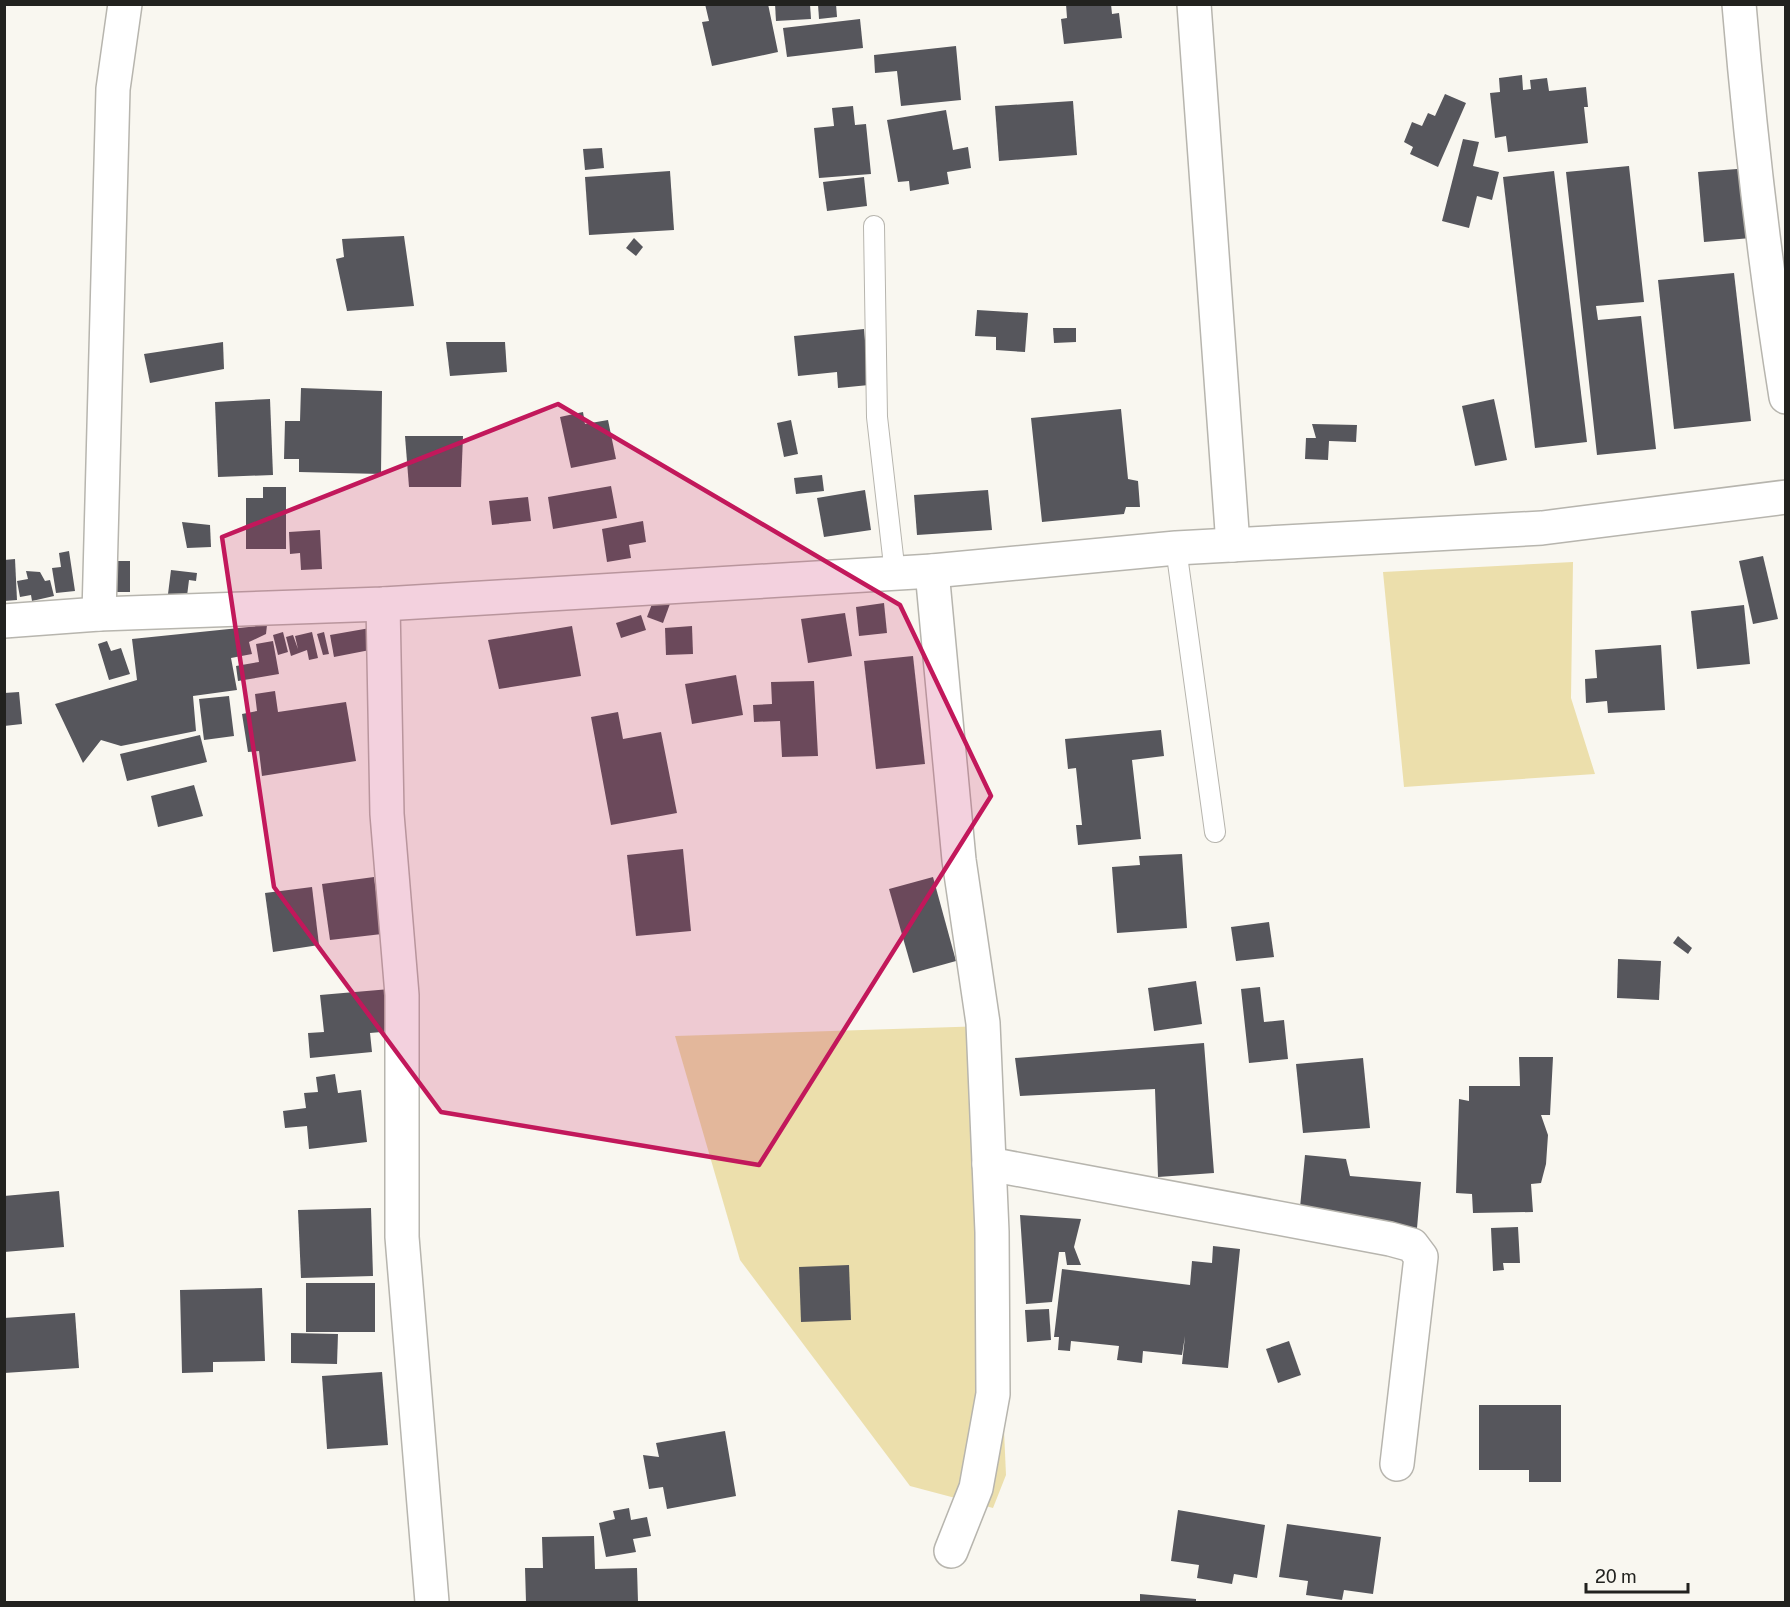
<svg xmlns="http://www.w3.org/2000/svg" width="1790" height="1607" viewBox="0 0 1790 1607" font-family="'Public Sans',sans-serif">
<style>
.green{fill:#ecdfac}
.building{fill:#56565c}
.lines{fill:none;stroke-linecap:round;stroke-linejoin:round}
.lane-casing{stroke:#b7b5ae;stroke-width:22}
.street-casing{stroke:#b7b5ae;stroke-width:36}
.secondary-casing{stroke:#b7b5ae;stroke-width:36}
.lane{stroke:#fff;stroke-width:20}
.street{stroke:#fff;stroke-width:33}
.secondary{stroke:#fff;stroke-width:33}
.marked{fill:#c2185b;fill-opacity:0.2;stroke:#c2185b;stroke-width:4.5;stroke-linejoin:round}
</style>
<rect width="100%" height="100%" fill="#f9f7f0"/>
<!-- green -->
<g class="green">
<path d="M1573 562 1571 698 1595 774 1404 787 1383 572Z"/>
<path d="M986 1026 1006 1475 993 1508 910 1486 740 1260 675 1036Z"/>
</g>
<!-- building -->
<g class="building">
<path d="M705 4H768L778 52 712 66 702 22 709 21Z"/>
<path d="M775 4H810L811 19 776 21Z"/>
<path d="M818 4H836L837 17 819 19Z"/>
<path d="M1066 4H1111L1112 14 1119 13 1122 38 1064 44 1061 19 1067 18Z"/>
<path d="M860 19 863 48 787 57 783 28Z"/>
<path d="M956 46 961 100 901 106 897 71 875 73 874 55Z"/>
<path d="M1522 75 1523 90 1531 89 1530 80 1547 78 1549 91 1586 87 1588 107H1584L1588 143 1508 152 1506 136 1495 138 1490 93 1500 92 1499 78Z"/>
<path d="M1445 94 1466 103 1438 167 1410 154 1413 147 1404 142 1412 122 1422 126 1428 113 1435 116Z"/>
<path d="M1073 101 1077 155 999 161 995 106Z"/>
<path d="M853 106 855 125 866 124 871 174 819 178 814 128 834 126 832 108Z"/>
<path d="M946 110 953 150 968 147 971 168 947 172 949 184 910 191 909 181 898 182 887 120Z"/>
<path d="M1463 139 1479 142 1473 166 1499 172 1492 200 1477 196 1469 228 1442 221Z"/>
<path d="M602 148 604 168 585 170 583 149Z"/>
<path d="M1629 166 1644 302 1596 306 1598 320 1641 316 1656 449 1597 455 1566 172Z"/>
<path d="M1750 168 1751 238 1704 242 1698 172Z"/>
<path d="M670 171 674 230 589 235 585 177Z"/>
<path d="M1554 171 1587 442 1535 448 1503 177Z"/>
<path d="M864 177 867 206 827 211 823 182Z"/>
<path d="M404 236 414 306 347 311 336 259 344 257 342 239Z"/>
<path d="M634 238 643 247 636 256 626 248Z"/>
<path d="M1734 273 1751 421 1674 429 1658 280Z"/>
<path d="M977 310 1028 313 1025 352 996 350V337L975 336Z"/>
<path d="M1053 328H1076V342L1054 343Z"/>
<path d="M864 329 869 385 838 388 837 372 798 376 794 336Z"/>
<path d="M223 342 224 369 150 383 144 354Z"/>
<path d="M446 342H505L507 372 450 376Z"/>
<path d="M301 388 382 391 381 474 299 472V459H284L285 421H300Z"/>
<path d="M270 399 273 475 218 477 215 402Z"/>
<path d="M1494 399 1507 460 1475 466 1462 406Z"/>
<path d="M1121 409 1128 479 1138 481 1140 507H1126L1124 514 1042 522 1031 418Z"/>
<path d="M583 412 585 424 608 420 616 459 571 468 560 417Z"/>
<path d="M791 420 798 454 784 457 777 423Z"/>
<path d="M1312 424 1357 425 1356 442 1329 441 1328 460 1305 459 1306 438H1316Z"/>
<path d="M405 436H463L461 487H409Z"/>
<path d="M822 475 824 491 796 494 794 478Z"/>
<path d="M611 486 617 518 553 529 548 497Z"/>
<path d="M263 487H286V549H246V498H263Z"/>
<path d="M865 490 871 530 824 537 817 498Z"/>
<path d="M988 490 992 530 917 535 914 495Z"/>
<path d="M528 497 531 521 492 525 489 501Z"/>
<path d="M643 521 646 542 629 545 631 558 607 562 602 529Z"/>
<path d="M182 522 210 525 211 547 187 548Z"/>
<path d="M320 530 322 569 301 570 300 553 290 554 289 532Z"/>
<path d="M69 551 75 591 56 593 52 568 61 567 59 553Z"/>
<path d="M1763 556 1778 619 1753 624 1739 561Z"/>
<path d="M15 559 17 600 4 601V560Z"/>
<path d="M107 561H130V592H108Z"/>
<path d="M171 570 197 573 196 581 189 580 187 596 168 594Z"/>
<path d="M26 571 40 572 45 581 50 580 54 596 32 601 31 595 20 597 17 581 28 579Z"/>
<path d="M655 596 671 601 663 623 647 617Z"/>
<path d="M884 603 887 633 859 636 856 607Z"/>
<path d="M1744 605 1750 664 1697 669 1691 611Z"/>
<path d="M845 613 852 656 808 663 801 619Z"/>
<path d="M641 615 646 630 621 638 616 623Z"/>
<path d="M267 625 266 634 249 642 252 654 231 658 237 690 193 696 196 731 121 746 101 740 83 763 55 704 137 680 132 639Z"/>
<path d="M572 626 581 676 499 689 488 640Z"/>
<path d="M692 626 693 654 666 655 665 628Z"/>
<path d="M370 628 375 649 334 657 330 635Z"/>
<path d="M283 632 288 652 278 655 273 635Z"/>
<path d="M312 632 318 658 309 660 307 650 291 656 286 637 293 635 298 649 295 636Z"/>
<path d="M324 632 329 654 323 655 317 634Z"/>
<path d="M107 641 111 651 121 648 130 674 109 680 98 644Z"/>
<path d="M273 641 279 674 238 681 236 666 259 662 256 644Z"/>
<path d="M1661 645 1665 710 1608 713 1607 701 1586 703 1585 679 1597 678 1595 650Z"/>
<path d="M913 656 925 764 876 769 864 661Z"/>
<path d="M736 675 743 715 692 724 685 684Z"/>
<path d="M814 681 818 756 782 757 780 721 754 722 753 705 772 704 771 682Z"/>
<path d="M275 691 278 712 346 702 356 761 262 776 259 751 248 752 242 714 257 711 255 694Z"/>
<path d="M19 692 22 724 4 726V693Z"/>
<path d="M229 696 234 736 204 740 199 699Z"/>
<path d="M618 712 623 739 661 732 677 813 611 825 591 717Z"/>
<path d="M1161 730 1164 756 1132 760 1141 839 1078 845 1076 825H1082L1076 768 1068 769 1065 739Z"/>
<path d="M200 735 207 762 127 781 120 754Z"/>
<path d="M194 785 203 816 158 827 151 796Z"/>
<path d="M683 849 691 931 636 936 627 855Z"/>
<path d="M1182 854 1187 928 1117 933 1112 867 1140 865 1139 856Z"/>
<path d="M374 877 382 934 330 940 322 884Z"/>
<path d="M933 877 956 961 913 973 889 889Z"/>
<path d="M312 887 319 945 273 952 265 893Z"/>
<path d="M1269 922 1274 957 1236 961 1231 927Z"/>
<path d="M1678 936 1692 948 1688 954 1673 943Z"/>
<path d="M1618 959 1661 961 1659 1000 1617 998Z"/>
<path d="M1196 981 1202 1024 1154 1031 1148 988Z"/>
<path d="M1260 987 1264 1022 1284 1020 1288 1059 1249 1063 1241 989Z"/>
<path d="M390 989 393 1031 370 1033 372 1052 310 1058 308 1033 324 1032 320 995Z"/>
<path d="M1204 1043 1214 1173 1158 1177 1155 1089 1020 1096 1015 1058Z"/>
<path d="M1519 1057H1553L1550 1115H1541L1548 1135 1546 1164 1541 1183 1531 1184 1533 1212 1473 1213 1472 1194 1456 1193 1459 1099 1469 1101V1086H1520Z"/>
<path d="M1363 1058 1370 1128 1303 1133 1296 1064Z"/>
<path d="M335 1074 338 1093 361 1090 367 1142 309 1149 307 1126 285 1128 283 1111 306 1108 304 1093 318 1092 316 1077Z"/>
<path d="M1305 1155 1346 1159 1350 1176 1421 1182 1417 1228 1299 1218Z"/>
<path d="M59 1191 64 1247 4 1252V1196Z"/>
<path d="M371 1208 373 1276 301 1278 298 1210Z"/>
<path d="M1020 1215 1081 1219 1074 1247 1081 1265H1067L1065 1252H1059L1052 1302 1026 1304Z"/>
<path d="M1518 1227 1520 1263H1503L1504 1270 1493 1271 1491 1228Z"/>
<path d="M1213 1246 1240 1249 1228 1368 1182 1364 1185 1336 1182 1355 1143 1351 1142 1363 1117 1360 1119 1346 1071 1341 1070 1351 1058 1350 1059 1337H1054L1062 1269 1190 1285 1192 1261 1212 1263Z"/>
<path d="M849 1265 851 1320 801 1322 799 1267Z"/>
<rect x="306" y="1283" width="69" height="49"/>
<path d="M262 1288 265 1361 213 1362V1372L182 1373 180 1290Z"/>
<path d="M1049 1309 1051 1340 1027 1342 1025 1310Z"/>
<path d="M75 1313 79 1368 4 1373V1318Z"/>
<path d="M291 1333 338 1334 337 1364 291 1363Z"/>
<path d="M1289 1341 1301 1375 1278 1383 1266 1349Z"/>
<path d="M382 1372 388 1445 327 1449 322 1376Z"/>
<path d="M1479 1405H1561V1482H1529V1470H1479Z"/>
<path d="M725 1431 736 1496 667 1509 663 1487 649 1489 643 1455 659 1457 656 1443Z"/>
<path d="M629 1508 631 1520 647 1517 651 1536 633 1539 636 1552 606 1557 599 1523 615 1519 613 1511Z"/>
<path d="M1178 1510 1265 1525 1257 1578 1234 1574 1232 1584 1197 1578 1199 1565 1171 1561Z"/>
<path d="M1287 1524 1381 1537 1373 1594 1344 1590 1342 1600 1306 1595 1308 1581 1279 1577Z"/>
<path d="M594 1536 595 1569 637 1568 638 1602H526L525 1568H543L542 1537Z"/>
<path d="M1140 1594 1196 1599V1602H1140Z"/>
</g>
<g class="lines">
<!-- lane casing -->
<g class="lane-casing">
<g id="lane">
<path d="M874 226 877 417 895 574"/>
<path d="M1176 548 1215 832"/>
</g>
</g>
<!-- street casing -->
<g class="street-casing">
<g id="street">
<path d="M1194 4 1233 545"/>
<path d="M1739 4C1750 136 1765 266 1786 397"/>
<path d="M932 571 959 860 983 1023 992 1232 993 1394 976 1488 951 1551"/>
<path d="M383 604 387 814 402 995V1237L432 1602"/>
<path d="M99 614 113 89 125 4"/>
<path d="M989 1164 1390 1239 1412 1245 1421 1257 1397 1464"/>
</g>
</g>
<!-- secondary casing -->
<g class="secondary-casing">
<path id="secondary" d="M4 621 99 614 383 604 932 571 1176 548 1542 528 1786 497"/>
</g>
<!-- lane -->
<use href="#lane" class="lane"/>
<!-- street -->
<use href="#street" class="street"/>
<!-- secondary -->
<use href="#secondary" class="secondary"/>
</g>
<!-- marked area -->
<path class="marked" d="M558 404 900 605 991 796 759 1165 441 1112 274 887 222 537Z"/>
<!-- border -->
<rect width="1790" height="1607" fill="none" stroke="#22221f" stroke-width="12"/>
<!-- scale -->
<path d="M1586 1583v9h102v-9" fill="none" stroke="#22221f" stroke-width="3"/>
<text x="1595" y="1583" font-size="18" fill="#22221f" stroke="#f9f7f0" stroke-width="4.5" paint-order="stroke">20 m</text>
</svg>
